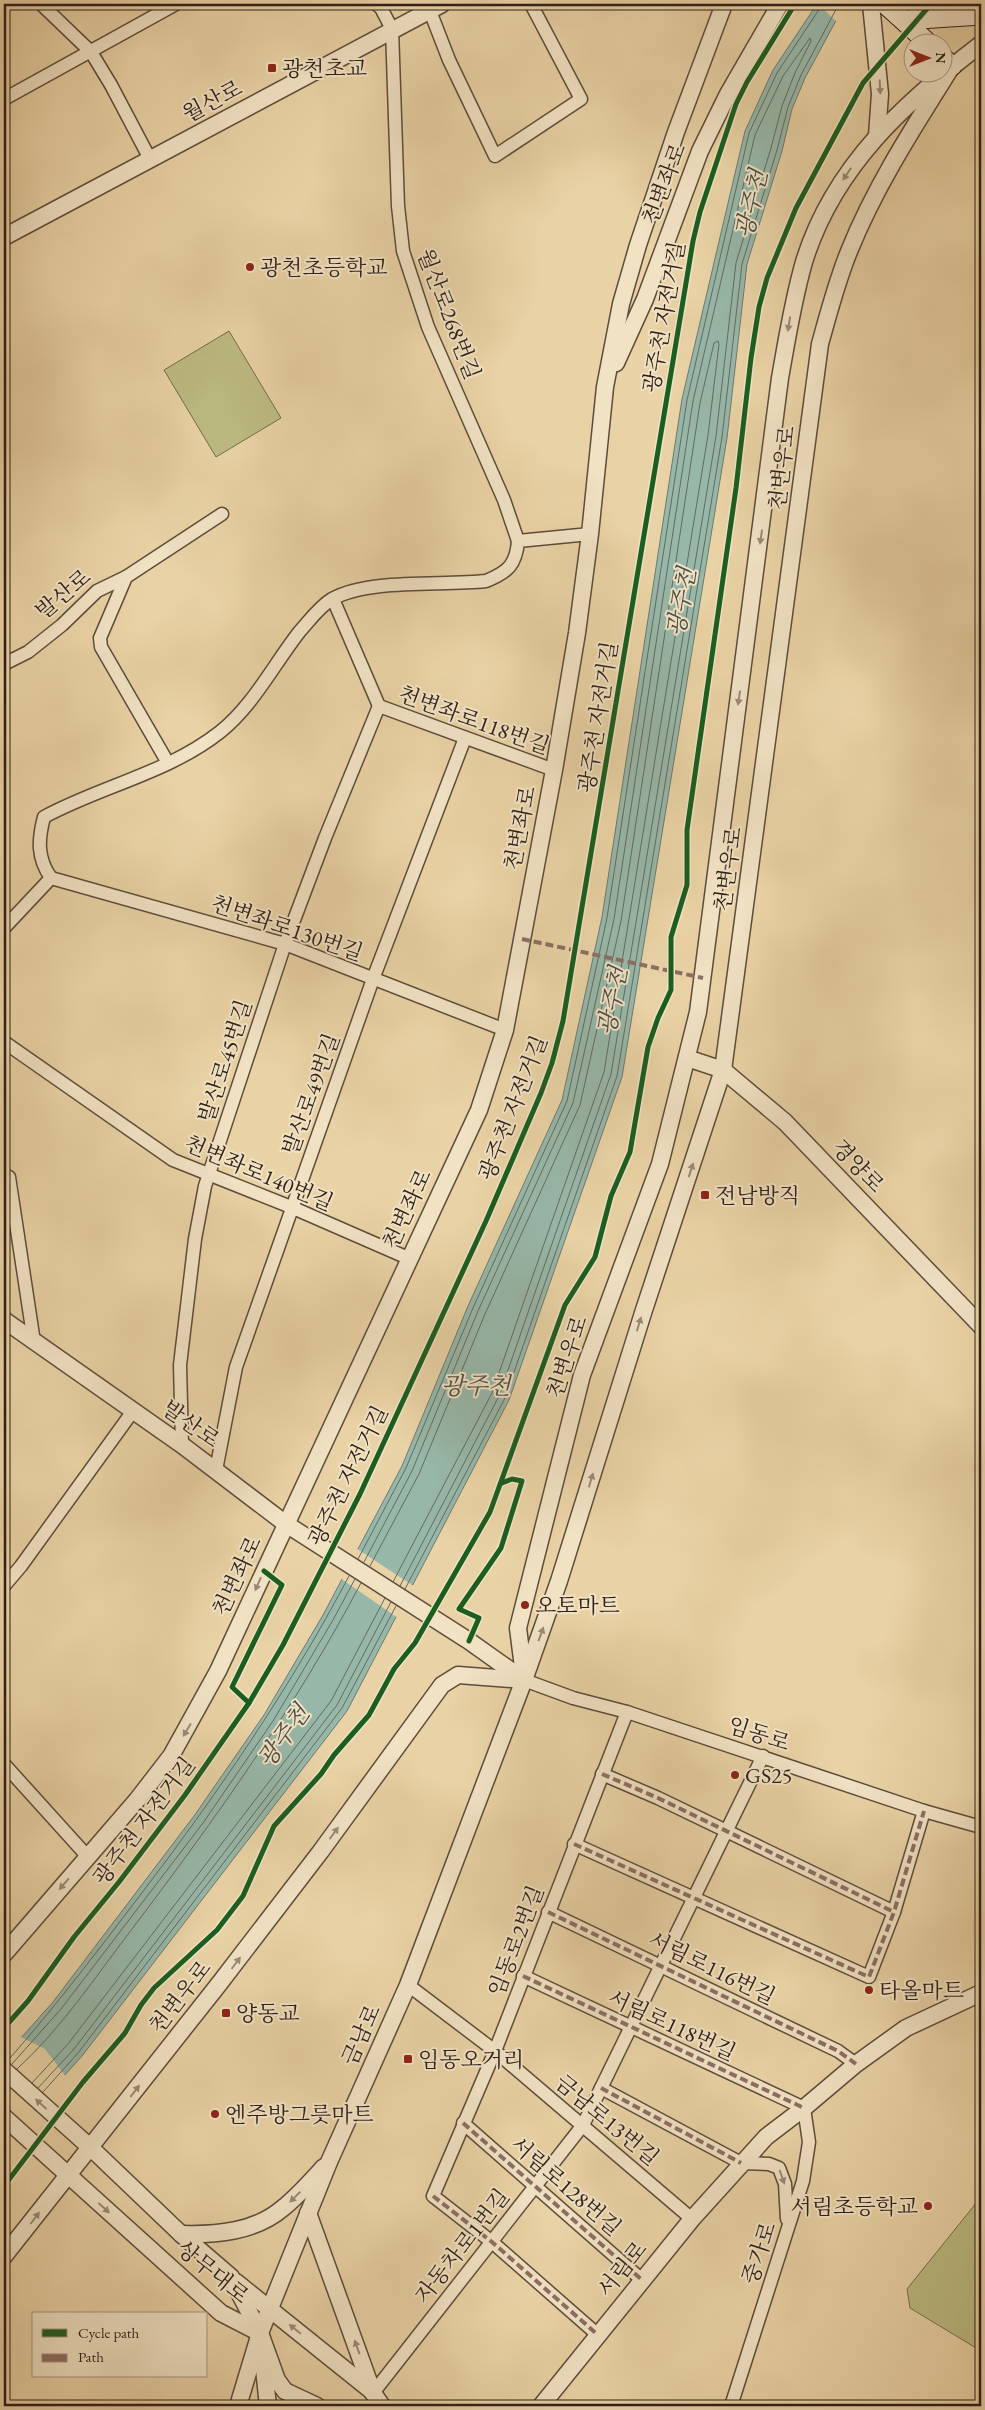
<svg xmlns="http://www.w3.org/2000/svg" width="985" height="2410" viewBox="0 0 985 2410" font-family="'EB Garamond','Noto Serif KR',serif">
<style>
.pitch{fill:#bcba82;stroke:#756c4e}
.water{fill:#97b7a9;stroke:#6d7a6f}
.pier{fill:#e9d2a5}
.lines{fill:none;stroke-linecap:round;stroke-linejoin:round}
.shore{stroke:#626b61;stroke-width:1}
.minor-casing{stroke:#5d4c3c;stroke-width:15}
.tertiary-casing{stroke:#5d4c3c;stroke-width:19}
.secondary-casing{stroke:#2e1f19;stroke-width:21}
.minor{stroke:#f1e2c4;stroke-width:12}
.tertiary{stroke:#f1e2c4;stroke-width:16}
.secondary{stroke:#f1e2c4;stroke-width:19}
.quiet{stroke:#8d6e63;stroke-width:4;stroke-dasharray:8 4;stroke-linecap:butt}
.cycleway-casing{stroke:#f1e2c4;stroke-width:8}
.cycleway{stroke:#1b5e20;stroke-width:5}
.oneway{fill:#998a77}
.poi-dot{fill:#8f2418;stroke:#f1e2c4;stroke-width:2}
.labels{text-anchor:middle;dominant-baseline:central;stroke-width:4;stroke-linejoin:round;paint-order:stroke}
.poi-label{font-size:22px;fill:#2e1f19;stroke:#f1e2c4;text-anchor:start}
.street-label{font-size:22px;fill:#2e1f19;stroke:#f1e2c4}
.water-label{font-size:24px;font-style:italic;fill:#4e4d44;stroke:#f1e2c4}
</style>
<rect width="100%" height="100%" fill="#e9d2a5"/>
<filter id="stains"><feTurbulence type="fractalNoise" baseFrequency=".004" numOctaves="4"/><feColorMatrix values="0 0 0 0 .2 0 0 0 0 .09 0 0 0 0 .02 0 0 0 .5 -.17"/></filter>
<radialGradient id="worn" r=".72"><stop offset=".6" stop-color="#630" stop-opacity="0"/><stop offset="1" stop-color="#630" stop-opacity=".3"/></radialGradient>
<!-- pitch -->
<g class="pitch">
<path d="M229 331 281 418 216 457 164 370Z"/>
<path d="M981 2197V2351L910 2308 907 2289Z"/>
</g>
<!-- water -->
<path class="water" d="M817 4H845L805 78 792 109 782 151 747 264 727 438 622 1077 509 1400 347 1711 82 2056 4 2142V2057L53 2002 194 1816 264 1715 323 1615 402 1466 468 1306 562 1100 602 917 682 399 745 131 773 70Z"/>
<!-- pier -->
<g class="pier">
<path d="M818 4H848L837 22Z"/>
<path d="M356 1548 415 1587 398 1618 340 1578Z"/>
<path d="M19 2036 45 2049 66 2077 4 2144V2053Z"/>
</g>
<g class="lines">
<!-- shore -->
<g class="shore">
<path d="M358 1559 406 1468 473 1308 567 1101 607 918 687 400 749 133 777 73 820 8 821 4"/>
<path d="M364 1562 412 1471 478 1311 573 1103 614 919 693 401 755 135 783 76 810 38 811 41 795 73 782 106 771 148 736 263 716 436 611 1074 499 1396 400 1586"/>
<path d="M370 1566 419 1474 485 1314 580 1105 621 921 700 403 714 343 718 341 719 344 708 435 604 1072 492 1393 393 1582"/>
<path d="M405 1589 505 1398 617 1076 722 437 742 264 777 150 788 107 801 75 839 4"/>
<path d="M4 2060 10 2058C55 2007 96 1953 138 1898 216 1796 289 1690 349 1576"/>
<path d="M12 2064 61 2009 203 1823 273 1721 333 1620 355 1579"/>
<path d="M17 2069C61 2029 96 1976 132 1929 216 1818 296 1706 361 1583"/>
<path d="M32 2083 68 2044 331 1701 385 1598"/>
<path d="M38 2088 74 2049 337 1705 391 1602"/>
<path d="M43 2092 78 2053 342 1708 396 1606"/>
</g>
<!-- minor casing -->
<g class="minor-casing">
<g id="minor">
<path d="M41 4 91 52 111 85 150 159"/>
<path d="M376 4 381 8 392 29 398 206 403 251 428 327 504 500 518 541"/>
<path d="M430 11 449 60 495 156 581 99 531 4"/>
<path d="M4 99 176 4"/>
<path d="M333 599 379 706 554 770"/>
<path d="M4 664 28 652 62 625 97 591 126 577"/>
<path d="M168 763 101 647 100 638 126 577 222 514"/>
<path d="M51 878C37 858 38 840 44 817 101 786 168 773 220 732 253 706 274 664 300 631 310 620 319 607 332 599 370 578 442 586 486 581 508 572 516 565 518 541L590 534"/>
<path d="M51 878 285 944 505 1030"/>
<path d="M4 928 51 878"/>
<path d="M4 1042 173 1160 291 1207 408 1258"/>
<path d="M4 1178 9 1177 34 1342"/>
<path d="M182 1445 180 1365 195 1239 205 1186 285 944 325 838 379 706"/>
<path d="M216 1470 236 1367 373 979 465 738"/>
<path d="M4 1586 21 1566 133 1411"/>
<path d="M524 1680 573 1698 627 1712 924 1811 981 1827"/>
<path d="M4 1764 88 1857"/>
<path d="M602 1774 658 1798 894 1912"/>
<path d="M574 1844 869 1977 894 1912 924 1811"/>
<path d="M548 1912 838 2051 856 2064"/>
<path d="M523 1976 804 2108 809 2142 803 2181 731 2406"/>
<path d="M408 1985 495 2051 692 2219"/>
<path d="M601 2088 741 2163 769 2164 779 2168 785 2184 787 2219"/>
<path d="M463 2123 642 2280"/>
<path d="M598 2335 492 2242 433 2196 495 2051 627 1712"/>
<path d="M373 2393 583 2125 763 1756"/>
</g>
</g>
<!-- tertiary casing -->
<g class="tertiary-casing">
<g id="tertiary">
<path d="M871 4 880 94 877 136"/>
<path d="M4 237 442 4"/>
<path d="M616 363 645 299 700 151 728 94 780 4"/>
<path d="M687 1058 723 1070 785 1122 981 1326"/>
<path d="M4 1320 182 1445 286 1524 469 1641 524 1680"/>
<path d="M524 1675 518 1628 582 1375 660 1164 698 1012 780 378C787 339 793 300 804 262 833 167 905 102 981 44"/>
<path d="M4 1954 137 1800 171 1756 218 1671 479 1110 505 1030 554 770 577 633 590 534 605 387 621 304 638 245 676 132 724 4"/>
<path d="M4 2070 91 2148 181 2234 231 2277 260 2333 277 2380 285 2391 317 2406"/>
<path d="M4 2117 221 2313 260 2333"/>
<path d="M308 2213 373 2393 382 2406"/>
<path d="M181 2234C216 2235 255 2232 283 2208 298 2196 311 2181 324 2167"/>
<path d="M4 2256 219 1984 321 1851 442 1685 458 1675 524 1680"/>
<path d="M236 2282 373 2392"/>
<path d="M263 2360 268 2406"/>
<path d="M238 2406 260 2333 329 2162 408 1985 524 1680 559 1581 643 1313 723 1070 820 344C829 312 837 280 850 249 876 185 915 125 952 66"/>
<path d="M541 2406 692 2219 766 2137 804 2108 856 2064 906 2028 981 1993"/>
</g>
</g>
<!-- secondary casing -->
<g class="secondary-casing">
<g id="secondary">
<path d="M885 4 927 42"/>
<path d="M904 20 981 15"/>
<path d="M942 57 952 66"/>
</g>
</g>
<!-- minor -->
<use href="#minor" class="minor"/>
<!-- tertiary -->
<use href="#tertiary" class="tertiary"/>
<!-- secondary -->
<use href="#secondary" class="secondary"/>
<!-- quiet -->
<g class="quiet">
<path d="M522 939 703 978"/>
<path d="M602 1774 658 1798 894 1912"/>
<path d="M574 1844 869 1977 894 1912 924 1811"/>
<path d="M548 1912 838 2051 856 2064"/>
<path d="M523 1976 804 2108"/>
<path d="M601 2088 741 2163"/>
<path d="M463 2123 642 2280"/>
<path d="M433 2196 492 2242 598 2335"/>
</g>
<!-- cycleway casing -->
<g class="cycleway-casing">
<g id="cycleway">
<path d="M469 1641 479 1618 459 1609 501 1548 522 1481 512 1479 502 1483"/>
<path d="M249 1703 232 1687 282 1585 264 1571"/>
<path d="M4 2028 28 2001 74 1937 119 1882 185 1795 249 1703 283 1645 360 1494 486 1221 541 1093 552 1063 563 1021 693 241 700 212 736 104 747 82 795 4"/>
<path d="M4 2186 83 2082 125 2033 141 2005 154 1988 217 1930 243 1896 274 1826 321 1774 334 1755 369 1715 394 1669 415 1643 490 1512 565 1305 595 1257 611 1196 630 1152 648 1047 658 1018 671 990V937L687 885V830L736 488 751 358 759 307 767 278 796 208 863 83 931 4"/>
</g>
</g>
<!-- cycleway -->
<use href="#cycleway" class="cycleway"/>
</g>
<!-- one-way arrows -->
<defs><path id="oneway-solid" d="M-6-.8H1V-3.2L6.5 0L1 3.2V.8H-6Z" transform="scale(1.25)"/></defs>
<g class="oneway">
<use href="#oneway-solid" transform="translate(880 87) rotate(87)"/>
<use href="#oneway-solid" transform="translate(847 174) rotate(124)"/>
<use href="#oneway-solid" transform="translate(789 324) rotate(99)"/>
<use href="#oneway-solid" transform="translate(761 537) rotate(98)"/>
<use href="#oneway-solid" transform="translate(739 698) rotate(98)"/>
<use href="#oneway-solid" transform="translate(691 1170) rotate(-72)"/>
<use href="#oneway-solid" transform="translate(639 1324) rotate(-73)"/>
<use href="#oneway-solid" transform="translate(591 1480) rotate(-73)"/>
<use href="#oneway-solid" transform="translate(258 1584) rotate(114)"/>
<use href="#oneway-solid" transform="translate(541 1634) rotate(-70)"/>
<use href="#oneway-solid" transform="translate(187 1730) rotate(121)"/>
<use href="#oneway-solid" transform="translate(334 1833) rotate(-54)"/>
<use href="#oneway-solid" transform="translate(64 1884) rotate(131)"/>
<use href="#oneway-solid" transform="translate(236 1963) rotate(-53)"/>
<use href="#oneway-solid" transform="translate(135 2091) rotate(-52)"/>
<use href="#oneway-solid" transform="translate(41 2104) rotate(-138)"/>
<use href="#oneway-solid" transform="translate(782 2177) rotate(70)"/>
<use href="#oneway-solid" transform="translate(295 2197) rotate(135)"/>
<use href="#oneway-solid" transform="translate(104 2208) rotate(42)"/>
<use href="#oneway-solid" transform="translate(35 2218) rotate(-53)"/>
<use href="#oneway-solid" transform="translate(295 2329) rotate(-141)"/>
<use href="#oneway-solid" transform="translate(357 2347) rotate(-110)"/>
</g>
<!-- markers -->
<g class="poi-dot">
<rect x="267" y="63" width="10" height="10" rx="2.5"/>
<circle cx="250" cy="267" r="5"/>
<rect x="700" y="1190" width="10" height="10" rx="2.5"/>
<circle cx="525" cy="1605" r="5"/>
<circle cx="735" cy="1775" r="5"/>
<circle cx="869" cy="1990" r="5"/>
<rect x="221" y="2008" width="10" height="10" rx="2.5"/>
<rect x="403" y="2054" width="10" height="10" rx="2.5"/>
<circle cx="215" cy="2114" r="5"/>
<circle cx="928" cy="2206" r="5"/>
</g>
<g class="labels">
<!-- poi labels -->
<g class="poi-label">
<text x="282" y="68">광천초교</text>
<text x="260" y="267">광천초등학교</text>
<text x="715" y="1195">전남방직</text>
<text x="535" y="1605">오토마트</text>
<text x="745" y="1775">GS25</text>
<text x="879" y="1990">타올마트</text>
<text x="236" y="2013">양동교</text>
<text x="418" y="2059">임동오거리</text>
<text x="225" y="2114">엔주방그릇마트</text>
<text x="918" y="2206" text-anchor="end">서림초등학교</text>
</g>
<!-- street labels -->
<g class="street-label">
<text transform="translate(212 101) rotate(-28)">월산로</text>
<text transform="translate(664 184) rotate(-69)">천변좌로</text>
<text transform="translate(449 314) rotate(69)">월산로268번길</text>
<text transform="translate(664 317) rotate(-80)">광주천 자전거길</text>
<text transform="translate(782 468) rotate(-83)">천변우로</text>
<text transform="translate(63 594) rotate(-40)">발산로</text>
<text transform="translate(598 717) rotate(-81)">광주천 자전거길</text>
<text transform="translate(474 720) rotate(20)">천변좌로118번길</text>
<text transform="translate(520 828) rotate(-79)">천변좌로</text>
<text transform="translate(728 869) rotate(-82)">천변우로</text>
<text transform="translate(287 928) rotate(19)">천변좌로130번길</text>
<text transform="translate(225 1061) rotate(-72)">발산로45번길</text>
<text transform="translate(311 1094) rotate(-70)">발산로49번길</text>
<text transform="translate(513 1108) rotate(-69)">광주천 자전거길</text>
<text transform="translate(858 1166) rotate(46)">경양로</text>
<text transform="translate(259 1173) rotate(23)">천변좌로140번길</text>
<text transform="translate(407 1209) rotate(-65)">천변좌로</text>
<text transform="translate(567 1357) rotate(-72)">천변우로</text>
<text transform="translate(191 1424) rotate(35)">발산로</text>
<text transform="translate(348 1476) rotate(-64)">광주천 자전거길</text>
<text transform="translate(237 1576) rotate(-65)">천변좌로</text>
<text transform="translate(759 1734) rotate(18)">임동로</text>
<text transform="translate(144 1821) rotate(-53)">광주천 자전거길</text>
<text transform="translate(516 1941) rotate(-69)">임동로2번길</text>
<text transform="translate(712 1968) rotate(26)">서림로116번길</text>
<text transform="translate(180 1997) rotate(-52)">천변우로</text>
<text transform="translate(672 2025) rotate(25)">서림로118번길</text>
<text transform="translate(361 2035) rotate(-66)">금남로</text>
<text transform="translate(607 2120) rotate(40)">금남로13번길</text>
<text transform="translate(566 2186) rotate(41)">서림로128번길</text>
<text transform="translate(462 2246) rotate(-52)">자동차로1번길</text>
<text transform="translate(759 2253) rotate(-72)">중가로</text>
<text transform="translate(622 2269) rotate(-51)">서림로</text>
<text transform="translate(213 2272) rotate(39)">상무대로</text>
</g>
<!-- water labels -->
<g class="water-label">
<text transform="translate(751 204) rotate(-77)">광주천</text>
<text transform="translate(681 602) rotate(-80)">광주천</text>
<text transform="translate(612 1001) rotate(-79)">광주천</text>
<text x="476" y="1385">광주천</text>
<text transform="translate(283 1736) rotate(-54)">광주천</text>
</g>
</g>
<!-- margin -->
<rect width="985" height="2410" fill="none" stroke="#e9d2a5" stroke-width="20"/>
<rect x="5" y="5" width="975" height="2400" fill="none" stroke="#2e1f19" stroke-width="2.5"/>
<rect x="10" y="10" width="965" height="2390" fill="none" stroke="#2e1f19"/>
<!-- legend -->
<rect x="32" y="2312" width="175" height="65" fill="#f1e2c4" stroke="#a39480"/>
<rect x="42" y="2329" width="25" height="8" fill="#1b5e20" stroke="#a39480"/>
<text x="78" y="2338" font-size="15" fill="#2e1f19">Cycle path</text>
<rect x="42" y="2354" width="25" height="8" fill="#8d6e63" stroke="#a39480"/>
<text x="78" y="2362" font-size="15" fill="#2e1f19">Path</text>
<!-- north arrow -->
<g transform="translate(928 58) rotate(90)"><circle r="24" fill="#f1e2c4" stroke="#a39480"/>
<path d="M0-4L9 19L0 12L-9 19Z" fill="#8f2418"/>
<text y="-8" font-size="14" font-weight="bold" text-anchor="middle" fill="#2e1f19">N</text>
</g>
<rect width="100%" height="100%" filter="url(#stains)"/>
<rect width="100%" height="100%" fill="url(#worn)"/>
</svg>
